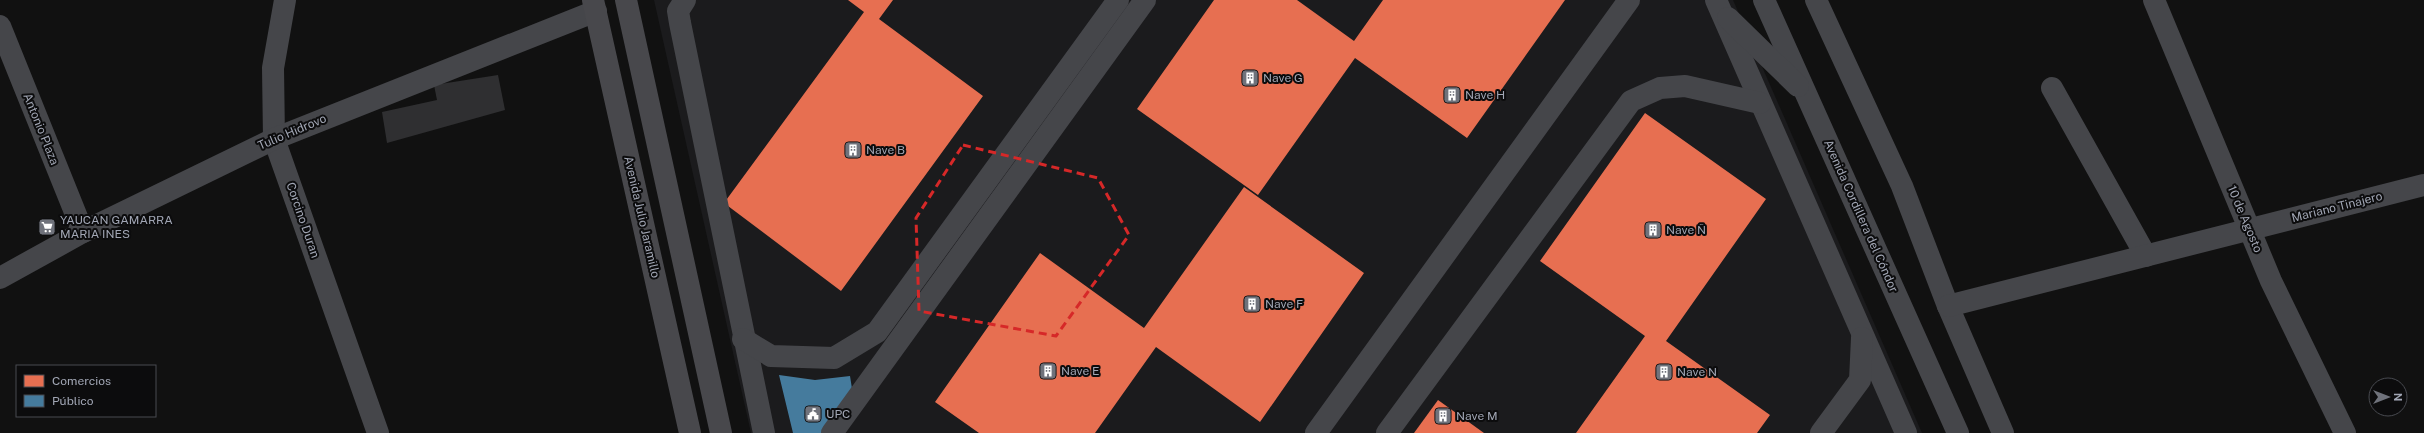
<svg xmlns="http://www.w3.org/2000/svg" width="2424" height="433" viewBox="0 0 2424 433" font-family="'Public Sans',sans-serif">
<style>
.built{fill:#1b1b1d}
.shops{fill:#e76f51}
.public{fill:#457b9d}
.building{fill:#2f2f31}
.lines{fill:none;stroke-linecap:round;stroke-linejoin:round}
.minor{stroke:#45464a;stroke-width:22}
.major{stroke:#48484c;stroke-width:22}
.marked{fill:none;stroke:#d62828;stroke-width:3;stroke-dasharray:8 5;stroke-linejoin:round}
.labels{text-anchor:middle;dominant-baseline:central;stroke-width:4;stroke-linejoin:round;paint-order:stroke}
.poi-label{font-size:12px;fill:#a1a6b4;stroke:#0c0c0d;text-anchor:start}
.street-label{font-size:12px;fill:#a1a6b4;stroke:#0c0c0d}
</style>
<rect width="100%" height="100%" fill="#111"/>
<!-- built -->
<path class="built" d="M654 0H1733L1922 433H751Z"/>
<!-- shops -->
<g class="shops">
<path d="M848 0H893L879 19 983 96 841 291 724 203 864 12Z"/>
<path d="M1214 0H1297L1354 41 1383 0H1565L1467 138 1355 58 1258 195 1137 109Z"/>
<path d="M1645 113 1766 199 1666 341 1770 415 1757 433H1576L1645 336 1540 261Z"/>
<path d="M1244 187 1364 273 1260 422 1156 347 1095 433H979L935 402 1040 253 1144 328Z"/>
<path d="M1438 400 1484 433H1414Z"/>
</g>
<!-- public -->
<path class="public" d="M779 375 815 380 850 376 853 395 823 433H793Z"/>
<!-- building -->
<path class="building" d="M498 75 505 110 387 143 382 112 437 100 434 85Z"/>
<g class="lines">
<!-- minor -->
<g class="minor">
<path d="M285 0 273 68 274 139 378 433"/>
<path d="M685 0 678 11 680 23 764 433"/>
<path d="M1716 0 1906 433"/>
<path d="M1764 0 1958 433"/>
<path d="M1816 0 1902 186 1948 306 2003 433"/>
<path d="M2154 0 2271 281 2345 433"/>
<path d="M1728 18 1798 86"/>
<path d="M0 26 83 232"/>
<path d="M2052 88 2146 256"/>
<path d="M0 278 83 232 274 139 596 11"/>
<path d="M1948 306 2424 185"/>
<path d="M743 339 771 356 834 358 877 332 1118 0"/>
<path d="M832 433 1145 0"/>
<path d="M1316 433 1629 0"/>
<path d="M1387 433 1631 101 1660 88 1685 86 1760 103"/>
<path d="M1821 433 1860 380 1862 338"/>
</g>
<!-- major -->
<g class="major">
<path d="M593 0 690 433"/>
<path d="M626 0 721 433"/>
</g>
</g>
<!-- marked area -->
<path class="marked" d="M963 145 1098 178 1129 235 1056 336 919 311 916 218Z"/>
<!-- icons -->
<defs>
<g id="building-square" transform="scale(0.9)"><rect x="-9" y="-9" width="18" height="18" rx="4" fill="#6f727b" stroke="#0c0c0d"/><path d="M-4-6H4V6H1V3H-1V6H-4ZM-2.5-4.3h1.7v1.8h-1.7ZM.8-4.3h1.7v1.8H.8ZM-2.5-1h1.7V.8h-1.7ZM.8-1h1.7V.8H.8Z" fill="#fff"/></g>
<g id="supermarket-square" transform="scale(0.9)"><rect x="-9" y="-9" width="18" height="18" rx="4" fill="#6f727b" stroke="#0c0c0d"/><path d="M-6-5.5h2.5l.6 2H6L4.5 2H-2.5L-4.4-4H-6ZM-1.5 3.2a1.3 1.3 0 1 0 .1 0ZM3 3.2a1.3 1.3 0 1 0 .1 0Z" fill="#fff"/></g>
<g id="civic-square" transform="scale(0.9)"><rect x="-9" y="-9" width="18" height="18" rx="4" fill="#6f727b" stroke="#0c0c0d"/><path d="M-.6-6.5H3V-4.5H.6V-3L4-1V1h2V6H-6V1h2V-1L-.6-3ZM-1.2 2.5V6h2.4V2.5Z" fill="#fff"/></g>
</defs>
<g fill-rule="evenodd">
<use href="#building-square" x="1250" y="78"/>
<use href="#building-square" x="1452" y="95"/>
<use href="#building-square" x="853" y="150"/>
<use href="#supermarket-square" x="47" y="227"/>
<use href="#building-square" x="1653" y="230"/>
<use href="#building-square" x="1252" y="304"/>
<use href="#building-square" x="1048" y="371"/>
<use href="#building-square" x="1664" y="372"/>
<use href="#civic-square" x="813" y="414"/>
<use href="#building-square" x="1443" y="416"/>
</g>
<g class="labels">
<!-- poi labels -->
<g class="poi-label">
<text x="1263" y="78">Nave G</text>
<text x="1465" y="95">Nave H</text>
<text x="866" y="150">Nave B</text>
<text x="60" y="220">YAUCAN GAMARRA<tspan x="60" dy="14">MARIA INES</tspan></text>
<text x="1666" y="230">Nave Ñ</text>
<text x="1265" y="304">Nave F</text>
<text x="1061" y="371">Nave E</text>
<text x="1677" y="372">Nave N</text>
<text x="826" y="414">UPC</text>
<text x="1456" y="416">Nave M</text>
</g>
<!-- street labels -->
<g class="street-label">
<text transform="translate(41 129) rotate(68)">Antonio Plaza</text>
<text transform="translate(292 132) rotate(-23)">Tulio Hidrovo</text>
<text transform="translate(2337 207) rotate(-14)">Mariano Tinajero</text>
<text transform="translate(1861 216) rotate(66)">Avenida Cordillera del Cóndor</text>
<text transform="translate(642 217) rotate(77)">Avenida Julio Jaramillo</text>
<text transform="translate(2245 219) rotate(67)">10 de Agosto</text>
<text transform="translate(303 220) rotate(71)">Corcino Duran</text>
</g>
</g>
<!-- legend -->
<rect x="16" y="365" width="140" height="52" fill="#0c0c0d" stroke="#484a50"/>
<rect x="24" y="375" width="20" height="12" fill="#e76f51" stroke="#484a50"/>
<text x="52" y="385" font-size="12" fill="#a1a6b4">Comercios</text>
<rect x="24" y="395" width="20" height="12" fill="#457b9d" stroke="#484a50"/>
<text x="52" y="405" font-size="12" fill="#a1a6b4">Público</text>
<!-- north arrow -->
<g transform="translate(2388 397) rotate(90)"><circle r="19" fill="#0c0c0d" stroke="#484a50"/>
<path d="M0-3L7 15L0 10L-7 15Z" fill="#6f727b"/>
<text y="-6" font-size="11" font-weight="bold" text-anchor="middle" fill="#a1a6b4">N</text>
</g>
</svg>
